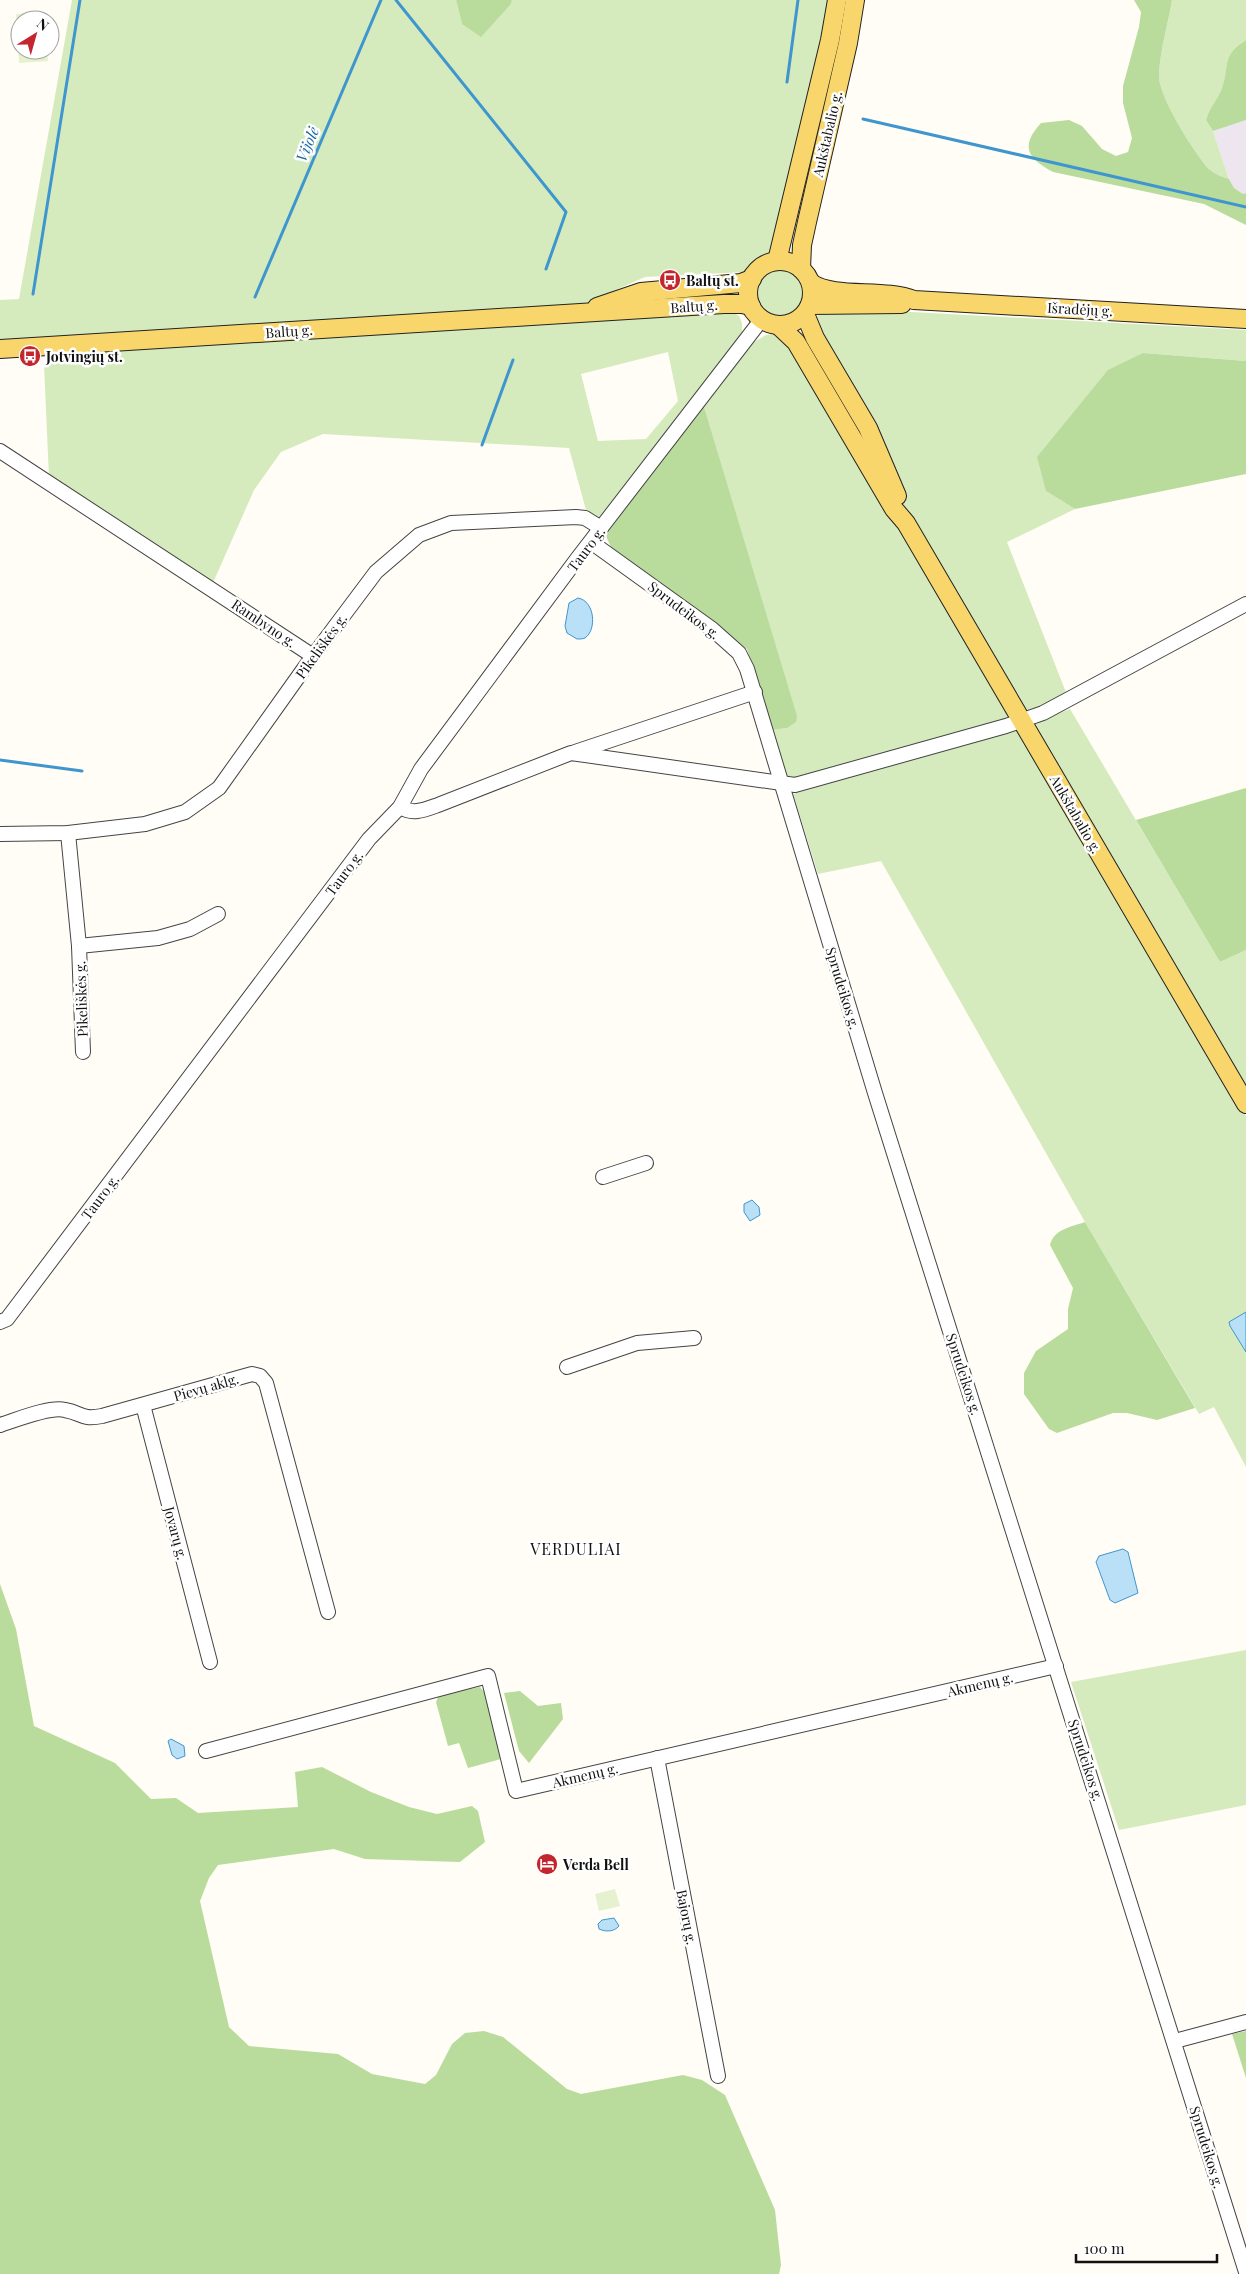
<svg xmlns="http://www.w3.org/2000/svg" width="1246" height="2274" viewBox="0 0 1246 2274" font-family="'Playfair Display',serif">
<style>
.industrial{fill:#eee6ef}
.green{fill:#d5ebbd;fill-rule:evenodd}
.forest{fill:#b9dc9c}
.pitch{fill:#e6f2cf}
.water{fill:#b9e0f7;stroke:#3f96cf}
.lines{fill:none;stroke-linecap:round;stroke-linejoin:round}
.stream{stroke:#3f96cf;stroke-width:3}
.minor-casing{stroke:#444;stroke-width:16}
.major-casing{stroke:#222;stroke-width:20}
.minor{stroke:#fff;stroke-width:14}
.major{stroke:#f9d66b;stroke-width:18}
.labels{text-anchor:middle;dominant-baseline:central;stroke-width:5;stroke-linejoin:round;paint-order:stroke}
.street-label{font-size:14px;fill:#111;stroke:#fff}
.poi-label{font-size:14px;font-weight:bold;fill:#111;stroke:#fff;text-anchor:start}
.water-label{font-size:15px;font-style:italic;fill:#1768a6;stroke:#fff}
.quarter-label{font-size:16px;letter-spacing:1px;fill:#111;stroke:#fff}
</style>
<rect width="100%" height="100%" fill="#fffdf5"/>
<!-- industrial -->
<path class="industrial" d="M1246 120V193L1243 194 1234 188 1229 179 1213 131Z"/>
<!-- green -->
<g class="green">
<path d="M72 0H456L462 24 511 4 512 0H829L812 95 771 252 755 262 744 272 645 277 582 305 0 342V300L19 299Z"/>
<path d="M1172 0H1246V40C1221 54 1230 66 1222 88 1218 99 1209 108 1206 120L1213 131 1229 179C1222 177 1215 174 1209 169 1195 154 1158 96 1159 75 1160 51 1168 24 1172 0Z"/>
<circle cx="780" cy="292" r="26"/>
<path d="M838 308 1246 330V361L1143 353 1046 491 1075 509 1007 542 1067 695 1030 713 1022 711 906 511 872 426 819 331C812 312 822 311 838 308Z"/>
<path d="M727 309 739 316 742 323V333L708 384 605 516 598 518 586 510 569 448 323 434 281 452 254 490 212 585 49 478 44 364 58 356 102 349ZM668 352 678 401 646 439 598 441 581 374Z"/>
<path d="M774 334 787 338 1008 713 1006 720 798 780 787 777 772 730 787 728 703 404 754 342 766 335Z"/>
<path d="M1070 709 1220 962 1246 950V1093L1034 726 1043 719Z"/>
<path d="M1014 729 1022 735 1246 1116V1467L1214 1407 1199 1414 1085 1222 881 861 818 874 793 794Z"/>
<path d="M1246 1650V1805L1119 1830 1071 1682Z"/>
</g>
<!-- forest -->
<g class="forest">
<path d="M456 0H512L511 4 481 37 462 24Z"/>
<path d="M1134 0H1172C1168 24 1160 51 1159 75 1158 96 1195 154 1209 169 1215 174 1222 177 1229 179L1234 188 1243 194 1246 193V225L1204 204 1053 172C1027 158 1020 146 1041 123L1069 120 1082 126 1102 149 1116 156 1128 152 1132 138 1123 103V86L1139 27 1141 12Z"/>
<path d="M1246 40V120L1213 131 1206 120C1209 108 1218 99 1222 88 1230 65 1221 55 1246 40Z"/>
<path d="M1143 353 1246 361V474L1075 509 1046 491 1037 457 1108 370Z"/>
<path d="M703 404 797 716 796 722 787 728 772 730 747 649 611 547 604 532Z"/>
<path d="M1246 788V950L1220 962 1136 820Z"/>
<path d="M1085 1222 1195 1408 1157 1420 1127 1413H1113L1057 1433 1049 1429 1024 1394V1373L1036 1351 1068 1329V1309L1073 1288 1050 1245C1054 1229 1071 1227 1085 1222Z"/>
<path d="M0 1584 16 1629 34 1726 115 1763 151 1799 176 1798 198 1813 298 1807 295 1772 322 1767 371 1792 409 1807 437 1814 472 1806 478 1811 485 1842 460 1862 365 1859 334 1849 218 1865 209 1878 200 1901 229 2027 249 2046 338 2054 372 2074 425 2084 436 2075 452 2044 465 2033 484 2031 503 2037 567 2089 581 2094 683 2075 702 2080 725 2095 775 2210 781 2265 779 2274H0Z"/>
<path d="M480 1687 487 1695 501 1759 468 1768 459 1743 448 1746 436 1702 439 1695Z"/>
<path d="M520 1691 538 1706 561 1703 563 1719 529 1763 519 1751 504 1693Z"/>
<path d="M1246 2031V2078L1232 2034Z"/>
</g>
<!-- pitch -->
<g class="pitch">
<path d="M45 12 46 20H20V28H17L16 14Z"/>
<path d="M18 47 20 50H47L48 61 19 63Z"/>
<path d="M615 1889 620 1906 599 1911 595 1894Z"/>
</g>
<!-- water -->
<g class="water">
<path d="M578 598C595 601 597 630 585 638 583 639 579 639 577 639L567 633 565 626 569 603Z"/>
<path d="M752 1200 759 1207 760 1215 750 1221 744 1212V1204Z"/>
<path d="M1246 1312V1352L1230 1326 1229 1322Z"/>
<path d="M1123 1549 1128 1552 1138 1593 1115 1603 1110 1600 1096 1562 1099 1556Z"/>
<path d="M171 1739 184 1746 185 1756 177 1759 172 1755 168 1741Z"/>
<path d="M614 1918 619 1926C614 1932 606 1932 599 1929L598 1924 602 1920Z"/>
</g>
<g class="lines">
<!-- stream -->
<g class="stream">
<path d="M396 0 566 212 546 269"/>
<path d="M787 82 798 0"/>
<path d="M863 119 1246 207"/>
<path d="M33 294 80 0"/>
<path d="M255 297 381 0"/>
<path d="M482 445 513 360"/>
<path d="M0 760 82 771"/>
</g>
<!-- minor casing -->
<g class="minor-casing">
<g id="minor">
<path d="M0 451 313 656"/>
<path d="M591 542 712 629 739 653 747 669 875 1093 1246 2272"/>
<path d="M575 752 755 692"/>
<path d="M400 807C413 815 424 810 438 805L571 753 795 785 1006 726 1043 713 1246 604"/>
<path d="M68 833 79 946 83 1052"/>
<path d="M0 834 68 833 145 824 185 812 219 788 313 656 376 572 419 535 451 523 576 517 585 518 601 528"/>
<path d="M79 946 158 938 190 929 218 914"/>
<path d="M603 1177 646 1163"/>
<path d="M0 1322 7 1319 369 839 400 807 421 769 577 559 762 319"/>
<path d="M567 1367 637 1343 694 1338"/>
<path d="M143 1405 210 1662"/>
<path d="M0 1425C16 1420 50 1406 65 1410 82 1413 81 1420 102 1416L252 1374 260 1376 266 1383 328 1612"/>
<path d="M206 1751 488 1676 516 1791 1056 1666"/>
<path d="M657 1758 718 2076"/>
<path d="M1175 2041 1246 2022"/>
</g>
</g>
<!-- major casing -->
<g class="major-casing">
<g id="major">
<path d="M777 261 830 40 837 0"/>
<circle cx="780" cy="293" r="32"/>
<path d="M801 269 802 245 807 222 848 43 855 0"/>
<path d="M811 283C835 299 883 288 914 300L1246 319"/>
<path d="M810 305 902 304"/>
<path d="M597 307 641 292 741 283 752 279"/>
<path d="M805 314 815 338 868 428 897 496"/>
<path d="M778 325 796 342 894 509 906 523 1246 1104"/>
<path d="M0 349 724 304H742L751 306"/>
</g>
</g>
<!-- minor -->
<use href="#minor" class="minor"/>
<!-- major -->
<use href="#major" class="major"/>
</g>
<!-- icons -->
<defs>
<g id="bus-disc" transform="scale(1.125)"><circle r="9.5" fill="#c4262e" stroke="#fff"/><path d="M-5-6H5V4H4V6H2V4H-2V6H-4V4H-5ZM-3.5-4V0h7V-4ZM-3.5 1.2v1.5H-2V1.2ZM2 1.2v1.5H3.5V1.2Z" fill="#fff"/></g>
<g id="hotel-disc" transform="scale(1.125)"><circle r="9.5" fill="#c4262e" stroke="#fff"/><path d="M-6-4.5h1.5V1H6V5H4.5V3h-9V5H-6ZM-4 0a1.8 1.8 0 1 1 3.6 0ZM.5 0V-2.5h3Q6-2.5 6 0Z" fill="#fff"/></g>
</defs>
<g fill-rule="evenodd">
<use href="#bus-disc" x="670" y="280"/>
<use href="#bus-disc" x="30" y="356"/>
<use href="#hotel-disc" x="547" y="1864"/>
</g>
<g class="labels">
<!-- street labels -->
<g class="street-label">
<text transform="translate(827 134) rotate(-77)">Aukštabalio g.</text>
<text transform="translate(694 306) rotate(-4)">Baltų g.</text>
<text transform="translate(1080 309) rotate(3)">Išradėjų g.</text>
<text transform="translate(289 331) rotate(-4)">Baltų g.</text>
<text transform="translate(586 549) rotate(-53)">Tauro g.</text>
<text transform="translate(684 610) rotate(37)">Sprudeikos g.</text>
<text transform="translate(264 623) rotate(34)">Rambyno g.</text>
<text transform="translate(321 646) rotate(-54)">Pikeliškės g.</text>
<text transform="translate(1076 814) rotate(60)">Aukštabalio g.</text>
<text transform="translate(344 873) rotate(-53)">Tauro g.</text>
<text transform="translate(843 988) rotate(73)">Sprudeikos g.</text>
<text transform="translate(81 999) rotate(-92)">Pikeliškės g.</text>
<text transform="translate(100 1197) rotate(-53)">Tauro g.</text>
<text transform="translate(964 1374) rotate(72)">Sprudeikos g.</text>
<text transform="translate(206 1387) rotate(-16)">Pievų aklg.</text>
<text transform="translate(176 1533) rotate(75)">Jovarų g.</text>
<text transform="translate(980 1684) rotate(-13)">Akmenų g.</text>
<text transform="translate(1086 1760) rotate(72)">Sprudeikos g.</text>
<text transform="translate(585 1775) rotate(-13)">Akmenų g.</text>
<text transform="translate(687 1917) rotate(79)">Bajorų g.</text>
<text transform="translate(1207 2147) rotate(73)">Sprudeikos g.</text>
</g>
<!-- poi labels -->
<g class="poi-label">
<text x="686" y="280">Baltų st.</text>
<text x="46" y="356">Jotvingių st.</text>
<text x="563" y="1864">Verda Bell</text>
</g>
<!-- water labels -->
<g class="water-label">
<text transform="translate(307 144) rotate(-67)">Vijolė</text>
</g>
<!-- quarter labels -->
<g class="quarter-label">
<text x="576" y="1548">VERDULIAI</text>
</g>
</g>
<!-- north arrow -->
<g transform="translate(35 35) rotate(37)"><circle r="24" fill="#ffffff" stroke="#a0a0a0"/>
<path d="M0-4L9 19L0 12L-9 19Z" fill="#c4262e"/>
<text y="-8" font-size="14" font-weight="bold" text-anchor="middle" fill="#111111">N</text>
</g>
<!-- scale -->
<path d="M1076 2254v8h141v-8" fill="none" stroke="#111111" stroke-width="2.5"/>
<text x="1084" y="2254" font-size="15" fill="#111111" stroke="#ffffff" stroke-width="4" paint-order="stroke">100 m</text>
</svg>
